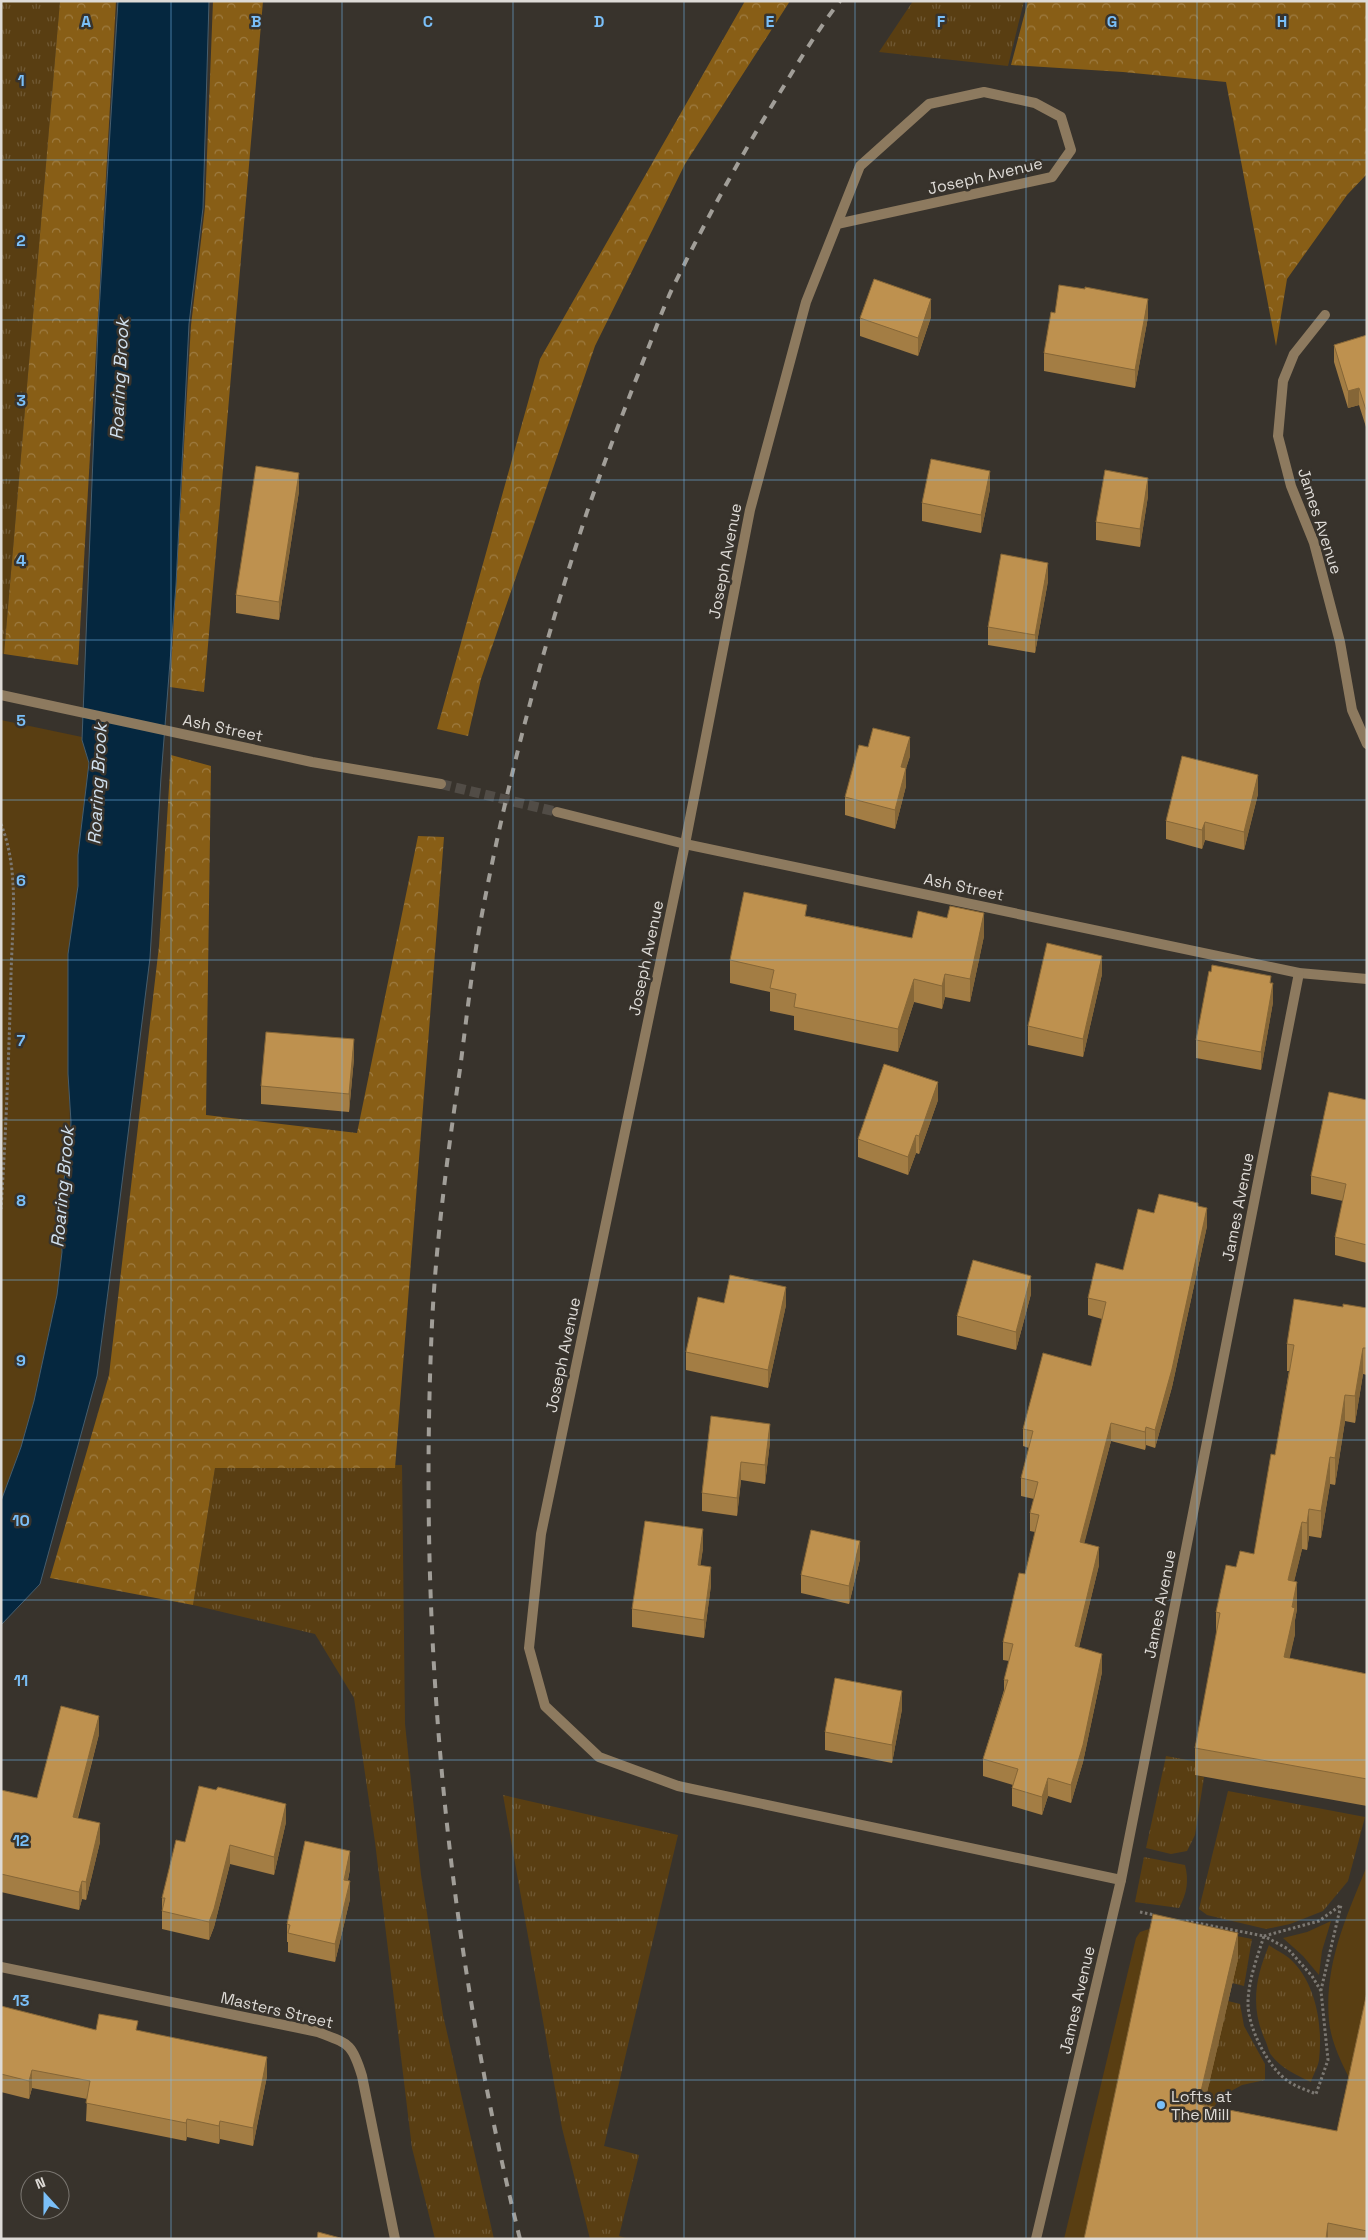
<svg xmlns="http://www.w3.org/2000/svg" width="1368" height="2240" viewBox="0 0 1368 2240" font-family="'Space Grotesk',sans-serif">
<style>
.grass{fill:url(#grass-tufts)}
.forest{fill:url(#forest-crowns)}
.green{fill:#593e12}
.water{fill:#05273f;stroke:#465d6d}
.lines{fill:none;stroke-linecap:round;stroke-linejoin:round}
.minor-tunnel{stroke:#514c46;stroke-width:10;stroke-dasharray:10 5;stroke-linecap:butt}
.path{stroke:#7c7872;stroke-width:3;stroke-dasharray:2.5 2.5;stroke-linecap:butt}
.minor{stroke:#8d7a5f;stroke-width:10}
.rail{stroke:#a19e98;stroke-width:4;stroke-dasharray:9 9;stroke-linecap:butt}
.wall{fill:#a37d44}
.shaded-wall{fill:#856637}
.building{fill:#be914f;stroke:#856637}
.grid{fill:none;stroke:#7abff8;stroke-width:1;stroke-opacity:0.55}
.poi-dot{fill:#7abff8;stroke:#38332c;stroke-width:2}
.labels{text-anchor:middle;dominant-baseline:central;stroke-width:5;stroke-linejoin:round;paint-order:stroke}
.street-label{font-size:16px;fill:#dedbd7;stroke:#38332c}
.poi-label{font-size:16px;fill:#dedbd7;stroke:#38332c;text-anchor:start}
.water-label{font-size:18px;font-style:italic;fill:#d1e1ef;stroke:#38332c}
.grid-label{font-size:16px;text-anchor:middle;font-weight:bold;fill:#7abff8;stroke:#38332c;stroke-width:5;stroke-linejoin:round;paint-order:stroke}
</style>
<defs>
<pattern id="grass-tufts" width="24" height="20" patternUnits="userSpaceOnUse" patternTransform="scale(1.25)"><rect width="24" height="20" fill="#593e12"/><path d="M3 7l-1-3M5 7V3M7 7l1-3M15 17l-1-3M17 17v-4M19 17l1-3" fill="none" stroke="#705934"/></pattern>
<pattern id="forest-crowns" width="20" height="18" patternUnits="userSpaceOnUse" patternTransform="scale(1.25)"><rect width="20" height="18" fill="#885e16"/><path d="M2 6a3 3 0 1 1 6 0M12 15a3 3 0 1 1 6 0" fill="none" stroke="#9e7c42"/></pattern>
</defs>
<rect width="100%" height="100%" fill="#38332c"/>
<!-- grass -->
<g class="grass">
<path d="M1 1H60L4 654 1 653Z"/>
<path d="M913 1H1024L1008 66 879 52Z"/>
<path d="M402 1465 405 1724 421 1875 443 2015 494 2239H435L412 2148 375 1842 354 1698 315 1634 193 1605 215 1468Z"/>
<path d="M1166 1756 1198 1762 1195 1775 1204 1777 1195 1835 1187 1851 1171 1854 1146 1848Z"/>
<path d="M1228 1791 1365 1817 1348 1881 1323 1911 1290 1924 1266 1929 1207 1915 1199 1909Z"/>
<path d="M503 1795 678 1835 604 2146 639 2155 619 2236 629 2239H590L562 2128Z"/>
<path d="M1144 1857 1185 1865C1189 1881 1187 1893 1179 1908L1135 1902Z"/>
<path d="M1206 1930 1252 1939 1244 1986 1232 1983Z"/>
<path d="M1269 1945C1275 1950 1283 1953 1289 1958 1316 1982 1323 2025 1319 2060 1318 2067 1313 2075 1311 2082 1298 2076 1281 2068 1272 2056 1269 2053 1268 2047 1266 2042 1250 2008 1255 1979 1269 1945Z"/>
<path d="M1228 2001 1240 2004 1244 2026 1265 2064V2080L1242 2085 1220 2097 1213 2109 1199 2126Z"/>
</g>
<!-- forest -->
<g class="forest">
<path d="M60 1H116L78 665 4 654Z"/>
<path d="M213 1H263L204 692 170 687 191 325 205 207Z"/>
<path d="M745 1H790L685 164 595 346 481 679 468 736 437 729 540 359Z"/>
<path d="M1028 1H1367V174L1347 195 1287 279 1276 346 1226 82 1123 72 1011 65Z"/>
<path d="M171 755 211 766 206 1115 357 1133 418 836 444 837 395 1468H215L193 1605 50 1578 109 1375 159 946Z"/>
</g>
<!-- green -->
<g class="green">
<path d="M1 720 82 737 89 763 78 855V886L69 1035 70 1144 60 1203 62 1252 57 1295 34 1401 21 1447 1 1501Z"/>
<path d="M1367 1866V2019L1353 2085C1343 2066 1331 2043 1329 2021 1324 1965 1346 1917 1367 1866Z"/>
<path d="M1331 1921 1322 1951 1319 1975 1303 1956 1283 1938 1307 1932Z"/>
<path d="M1149 1929 1186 1937 1090 2239H1064L1136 1938 1140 1932Z"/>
</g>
<!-- water -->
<path class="water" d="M118 1H209L203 208 189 324 176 585 161 777 150 958 118 1215 97 1376 40 1584 1 1625V1501L21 1447 34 1401 57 1295 62 1252 60 1203 70 1144 71 1122 68 1074V954L78 886V855L89 763 82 740 98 328Z"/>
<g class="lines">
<!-- minor-tunnel -->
<path class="minor-tunnel" d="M441 784 557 812"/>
<!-- path -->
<g class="path">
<path d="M1 824C20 872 12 926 11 976 9 1053 6 1131 1 1209"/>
<path d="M1140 1912 1155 1915"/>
<path d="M1186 1921 1264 1936C1257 1958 1248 1981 1248 2004 1248 2027 1268 2068 1288 2081 1296 2087 1307 2090 1316 2094L1328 2060 1321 1991 1312 1976 1288 1949 1264 1936"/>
<path d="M1264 1936 1319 1921 1341 1905 1321 1990"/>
</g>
<!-- minor -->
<g class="minor">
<path d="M837 224 1052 177 1071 150 1061 117 1035 103 984 92 929 104 860 166 806 302 750 510 685 844 541 1534 529 1648 545 1706 599 1757 678 1786 1121 1880"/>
<path d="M1325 315 1294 354 1283 381 1278 436 1291 486 1314 543 1340 642 1352 710 1367 744"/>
<path d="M1 695 312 762 441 784"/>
<path d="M557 812 685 844 1299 973 1367 979"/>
<path d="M1 1967 318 2032C349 2044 352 2043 362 2076L395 2239"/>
<path d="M1036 2239 1121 1880 1299 973"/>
</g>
<!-- rail -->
<path class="rail" d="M520 2239C446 1941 418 1631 432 1324 436 1240 448 1152 460 1069 466 1023 471 976 479 930 505 788 542 649 587 512 605 460 624 410 644 359 654 334 663 307 675 283 706 220 739 159 776 99 796 66 816 32 840 1"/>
</g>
<!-- wall -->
<g class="wall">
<path d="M1085 289 1148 317 1135 388 1044 371V353L1055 313Z"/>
<path d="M931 317 918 356 860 336V318Z"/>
<path d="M1367 335V426L1366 427 1359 405 1348 408 1334 362V345Z"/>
<path d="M990 489 981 533 922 521V503Z"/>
<path d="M299 491 279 620 236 613V595Z"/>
<path d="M1148 496 1140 547 1096 540V522Z"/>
<path d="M1048 581 1035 653 988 645V627Z"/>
<path d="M910 756 906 768V786L895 829 845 815V797Z"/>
<path d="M1258 794 1244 850 1205 840 1202 849 1166 839V821Z"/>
<path d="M807 916 912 938 984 936 970 1002 945 997 942 1009 914 1002 898 1052 794 1030V1016L770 1011V992L730 983V960Z"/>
<path d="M1102 974 1083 1057 1028 1045V1026Z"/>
<path d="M1271 983 1273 1002 1261 1070 1196 1058V1040Z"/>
<path d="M354 1058 349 1112 261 1104V1086Z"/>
<path d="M938 1100 919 1154 916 1153 908 1175 858 1157V1139Z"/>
<path d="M1367 1100V1263L1335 1255V1237L1343 1201 1311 1194V1176Z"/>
<path d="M1198 1206 1207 1226 1172 1387 1155 1448 1146 1445 1145 1450 1111 1441 1084 1543 1099 1565 1079 1647 1102 1672 1083 1762 1071 1803 1048 1796 1042 1815 1012 1806V1788L1013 1785 983 1776V1759L1004 1690V1680L1009 1661 1003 1660V1642L1025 1574 1035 1532 1030 1531V1513L1034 1499 1021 1496V1478L1029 1448 1023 1446V1429L1091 1366 1102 1319 1088 1315V1298L1123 1270 1154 1213Z"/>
<path d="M1031 1294 1016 1350 957 1335V1316Z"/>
<path d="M724 1303 786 1305 768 1388 686 1370V1352Z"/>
<path d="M1343 1307 1367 1308V1375L1363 1374 1355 1423 1345 1421 1335 1485 1330 1484 1321 1538 1309 1536 1307 1550 1302 1549 1294 1581 1297 1609 1295 1620V1634L1289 1658 1367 1674V1806L1195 1775V1748L1216 1639V1612L1236 1567 1254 1554 1275 1455 1289 1371H1287V1344Z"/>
<path d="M711 1416 770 1442 765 1484 741 1480 737 1516 702 1511V1493Z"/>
<path d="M703 1548 700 1566 711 1585 704 1638 632 1627V1609Z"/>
<path d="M860 1559 849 1604 801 1593V1575Z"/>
<path d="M902 1709 892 1763 825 1750V1732Z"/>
<path d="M99 1734 78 1818 100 1842 86 1900 82 1899 79 1910 1 1892V1790L37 1798Z"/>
<path d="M286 1822 274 1875 230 1864 214 1927 209 1940 162 1929V1898L185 1842Z"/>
<path d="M350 1869 348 1880 350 1899 335 1962 288 1952V1942H287V1924Z"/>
<path d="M1238 1959 1204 2105 1337 2131 1367 1992V2239H1084Z"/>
<path d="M1 2006 96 2030H138L267 2076 253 2146 220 2139 219 2144 187 2137 186 2141 86 2121 87 2099 32 2088 29 2099 1 2092Z"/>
</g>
<!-- shaded-wall -->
<g class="shaded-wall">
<path d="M931 299V317L918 356V338Z"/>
<path d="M1148 299V317L1135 388V370Z"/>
<path d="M1359 388V405L1348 408V391Z"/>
<path d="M1367 409V426L1366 427V410Z"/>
<path d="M990 471V489L981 533V515Z"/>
<path d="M299 473V491L279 620V602Z"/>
<path d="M1148 478V496L1140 547V529Z"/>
<path d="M1048 563V581L1035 653V635Z"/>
<path d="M910 737V756L901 785V767Z"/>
<path d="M906 768V786L895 829V810Z"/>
<path d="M1258 775V794L1244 850V832Z"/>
<path d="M1205 822V840L1202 849V830Z"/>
<path d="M984 913V936L970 1002V979Z"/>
<path d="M1102 956V974L1083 1057V1039Z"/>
<path d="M945 974V997L942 1009V986Z"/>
<path d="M914 979V1002L898 1052V1029Z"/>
<path d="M1273 983V1002L1261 1070V1052Z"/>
<path d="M354 1039V1058L349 1112V1094Z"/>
<path d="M938 1082V1100L919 1154V1136Z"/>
<path d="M916 1135V1153L908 1175V1157Z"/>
<path d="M1207 1208V1226L1172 1387 1155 1448V1430Z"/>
<path d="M1031 1276V1294L1016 1350V1332Z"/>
<path d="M786 1287V1305L768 1388V1370Z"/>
<path d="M1363 1348V1374L1355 1423V1396Z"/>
<path d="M1345 1395V1421L1335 1485V1458Z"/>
<path d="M1111 1423V1441L1080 1560V1542Z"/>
<path d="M770 1424V1442L765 1484V1465Z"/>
<path d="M1146 1427V1445L1145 1450V1432Z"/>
<path d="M1330 1457V1484L1321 1538V1511Z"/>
<path d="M741 1462V1480L737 1516V1498Z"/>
<path d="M1309 1509V1536L1307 1550V1523Z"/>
<path d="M1302 1522V1549L1288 1607V1580Z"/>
<path d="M703 1529V1548L698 1583V1565Z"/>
<path d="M860 1541V1559L849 1604V1586Z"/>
<path d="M1099 1547V1565L1075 1664V1646Z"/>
<path d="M711 1567V1585L704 1638V1620Z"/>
<path d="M1297 1582V1609L1295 1620V1634L1284 1684V1657L1292 1607Z"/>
<path d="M1102 1654V1672L1083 1762 1071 1803V1785Z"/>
<path d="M902 1691V1709L892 1763V1745Z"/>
<path d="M99 1716V1734L73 1835V1817Z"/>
<path d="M1048 1778V1796L1042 1815V1797Z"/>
<path d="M286 1804V1822L274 1875V1857Z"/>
<path d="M100 1823V1842L86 1900V1882Z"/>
<path d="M230 1845V1864L214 1927 209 1940V1922Z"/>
<path d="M350 1851V1869L344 1898V1880Z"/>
<path d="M82 1881V1899L79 1910V1892Z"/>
<path d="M350 1881V1899L335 1962V1944Z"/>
<path d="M1238 1933V1959L1198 2131V2104Z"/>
<path d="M267 2057V2076L253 2146V2128Z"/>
<path d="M32 2070V2088L29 2099V2081Z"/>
<path d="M187 2119V2137L186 2141V2123Z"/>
<path d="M220 2121V2139L219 2144V2126Z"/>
<path d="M1328 2223V2239H1326Z"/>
</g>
<!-- building -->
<g class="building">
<path d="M874 279 931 299 918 338 860 318Z"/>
<path d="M1059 285 1085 289V287L1148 299 1135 370 1044 353 1051 312 1055 313Z"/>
<path d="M1367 335V409L1366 410 1359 388 1348 391 1334 345Z"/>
<path d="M931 459 990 471 981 515 922 503Z"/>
<path d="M256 466 299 473 279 602 236 595Z"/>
<path d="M1105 470 1148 478 1140 529 1096 522Z"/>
<path d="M1001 554 1048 563 1035 635 988 627Z"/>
<path d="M873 728 910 737 901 767 906 768 895 810 845 797 859 745 868 747Z"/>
<path d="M1182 756 1258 775 1244 832 1205 822 1202 830 1166 821Z"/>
<path d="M744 892 807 905 805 916 912 938 918 911 947 918 950 906 984 913 970 979 945 974 942 986 914 979 898 1029 794 1007 796 994 770 988 774 970 730 960Z"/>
<path d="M1047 943 1102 956 1083 1039 1028 1026Z"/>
<path d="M1212 965 1271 976 1270 983H1273L1261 1052 1196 1040 1209 971 1211 972Z"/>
<path d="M266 1032 354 1039 349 1094 261 1086Z"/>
<path d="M884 1064 938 1082 919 1136 916 1135 908 1157 858 1139Z"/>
<path d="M1329 1092 1367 1100V1245L1335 1237 1346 1184 1311 1176Z"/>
<path d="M1159 1194 1198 1203V1206L1207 1208 1172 1369 1155 1430 1146 1427 1145 1432 1111 1423 1080 1542 1099 1547 1075 1646 1102 1654 1083 1745 1071 1785 1048 1778 1042 1797 1012 1788 1018 1769 983 1759 1008 1680H1004L1013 1644 1003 1642 1019 1573 1025 1574 1039 1515 1030 1513 1038 1482 1021 1478 1033 1431 1023 1429 1043 1353 1091 1366 1106 1302 1088 1298 1096 1263 1123 1270 1138 1209 1154 1213Z"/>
<path d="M973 1260 1031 1276 1016 1332 957 1316Z"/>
<path d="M730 1275 786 1287 768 1370 686 1352 698 1297 724 1303Z"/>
<path d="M1294 1299 1343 1307V1304L1367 1308V1348H1363L1355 1396 1345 1395 1335 1458 1330 1457 1321 1511 1309 1509 1307 1523 1302 1522 1288 1580 1297 1582 1292 1607 1295 1608 1284 1657 1367 1674V1779L1195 1748 1220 1613 1216 1612 1226 1565 1236 1567 1240 1551 1254 1554 1271 1454 1275 1455 1294 1345 1287 1344Z"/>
<path d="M711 1416 770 1424 765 1465 741 1462 737 1498 702 1493Z"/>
<path d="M645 1521 703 1529 698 1565 711 1567 704 1620 632 1609Z"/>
<path d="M811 1530 860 1541 849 1586 801 1575Z"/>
<path d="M835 1678 902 1691 892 1745 825 1732Z"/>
<path d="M61 1706 99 1716 73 1817 100 1823 86 1882 82 1881 79 1892 1 1874V1790L37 1798Z"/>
<path d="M199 1786 216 1790 218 1787 286 1804 274 1857 230 1845 214 1909 209 1922 162 1911 165 1898H162L176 1840 185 1842Z"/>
<path d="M305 1841 350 1851 344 1880 350 1881 335 1944 288 1933 290 1925 287 1924Z"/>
<path d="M1153 1914 1238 1933 1198 2104 1337 2131 1367 1992V2231L1328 2223 1326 2239H1084Z"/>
<path d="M1 2006 96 2030 99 2014 138 2021 136 2030 267 2057 253 2128 220 2121 219 2126 187 2119 186 2123 86 2103 90 2081 32 2070 29 2081 1 2074Z"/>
<path d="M318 2232 344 2239H317Z"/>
</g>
<!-- grid -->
<path class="grid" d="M171 1V2239M342 1V2239M513 1V2239M684 1V2239M855 1V2239M1026 1V2239M1197 1V2239M1 160H1367M1 320H1367M1 480H1367M1 640H1367M1 800H1367M1 960H1367M1 1120H1367M1 1280H1367M1 1440H1367M1 1600H1367M1 1760H1367M1 1920H1367M1 2080H1367"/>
<!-- markers -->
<circle class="poi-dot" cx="1161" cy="2105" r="5"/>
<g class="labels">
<!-- street labels -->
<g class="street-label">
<text transform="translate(985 176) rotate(-13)">Joseph Avenue</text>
<text transform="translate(1320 521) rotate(72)">James Avenue</text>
<text transform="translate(725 561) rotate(-79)">Joseph Avenue</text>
<text transform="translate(223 728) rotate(12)">Ash Street</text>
<text transform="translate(964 887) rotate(12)">Ash Street</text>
<text transform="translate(646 958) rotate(-78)">Joseph Avenue</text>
<text transform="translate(1238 1207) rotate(-79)">James Avenue</text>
<text transform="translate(563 1355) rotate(-78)">Joseph Avenue</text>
<text transform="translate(1160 1604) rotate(-79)">James Avenue</text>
<text transform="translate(1077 2000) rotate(-77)">James Avenue</text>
<text transform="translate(277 2010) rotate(13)">Masters Street</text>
</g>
<!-- poi labels -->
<g class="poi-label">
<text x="1171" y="2096">Lofts at<tspan x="1171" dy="18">The Mill</tspan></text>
</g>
<!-- water labels -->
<g class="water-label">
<text transform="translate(119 379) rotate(-87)">Roaring Brook</text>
<text transform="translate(97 784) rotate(-87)">Roaring Brook</text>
<text transform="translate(62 1187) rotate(-85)">Roaring Brook</text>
</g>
</g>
<g class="grid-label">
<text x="86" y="27">A</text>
<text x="256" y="27">B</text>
<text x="428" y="27">C</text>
<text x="599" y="27">D</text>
<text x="770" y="27">E</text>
<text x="941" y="27">F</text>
<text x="1112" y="27">G</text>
<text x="1282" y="27">H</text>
<text x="21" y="86">1</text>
<text x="21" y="246">2</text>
<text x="21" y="406">3</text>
<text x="21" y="566">4</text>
<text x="21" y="726">5</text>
<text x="21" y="886">6</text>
<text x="21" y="1046">7</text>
<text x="21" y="1206">8</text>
<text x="21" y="1366">9</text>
<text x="21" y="1526">10</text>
<text x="21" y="1686">11</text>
<text x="21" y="1846">12</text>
<text x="21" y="2006">13</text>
</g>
<!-- border -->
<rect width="1368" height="2240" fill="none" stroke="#dedbd7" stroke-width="5"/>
<!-- north arrow -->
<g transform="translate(45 2195) rotate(339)"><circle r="24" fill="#38332c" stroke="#7a7670"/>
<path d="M0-4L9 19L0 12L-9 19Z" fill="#7abff8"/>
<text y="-8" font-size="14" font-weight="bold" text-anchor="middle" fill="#dedbd7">N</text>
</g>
</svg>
